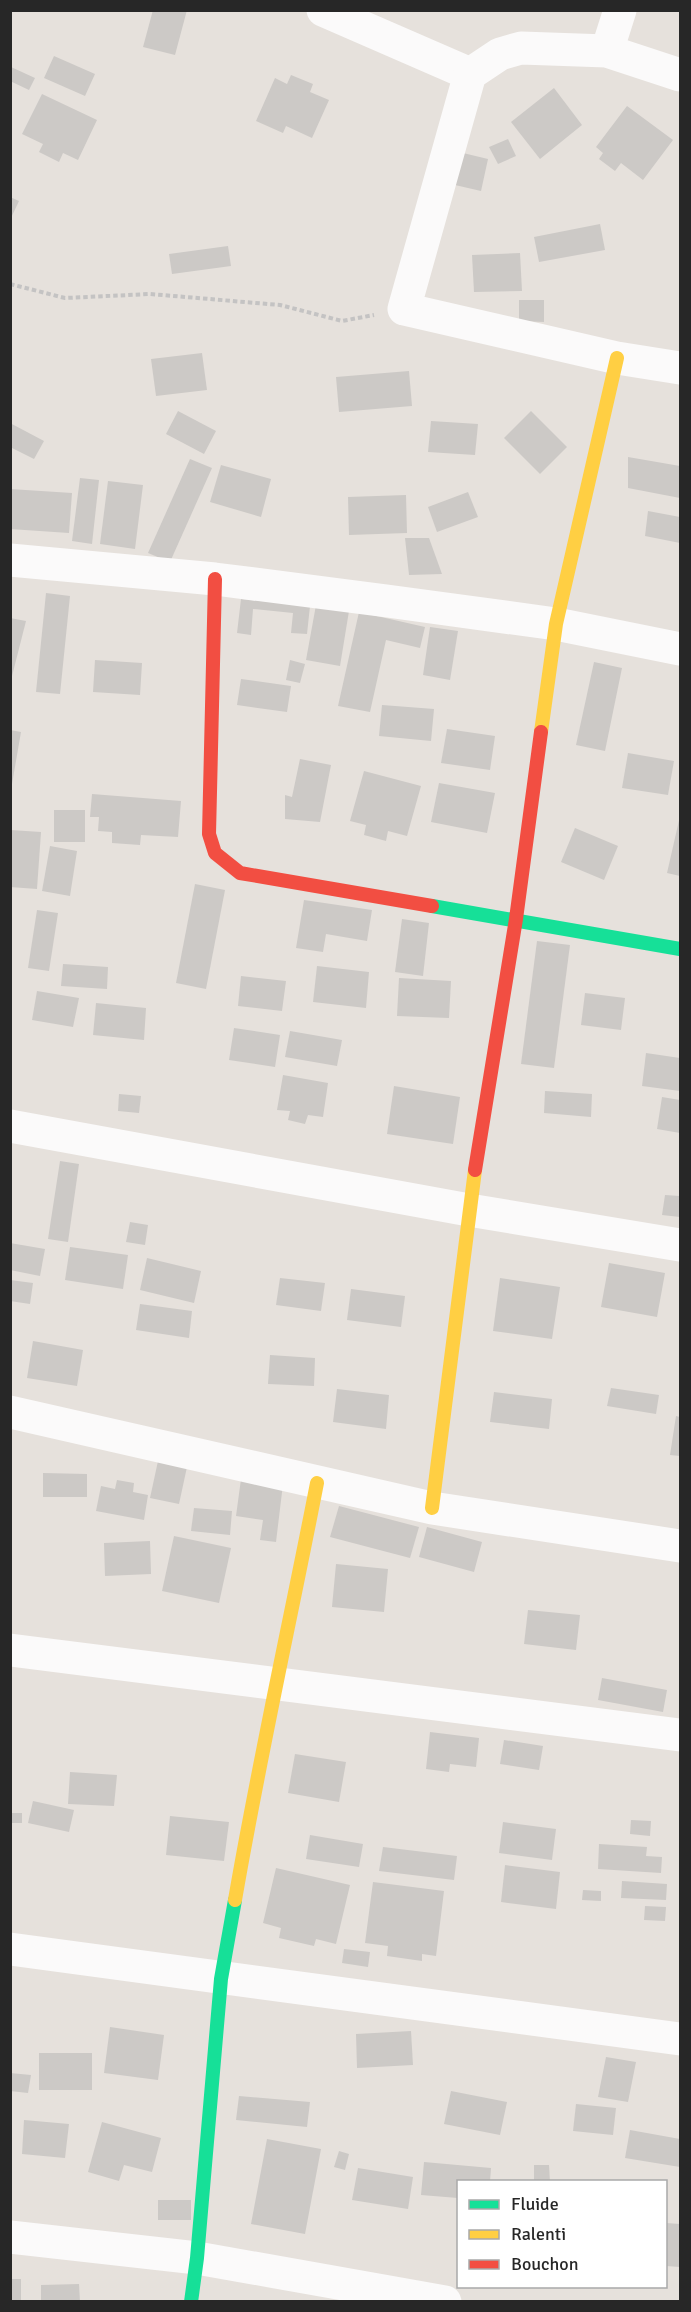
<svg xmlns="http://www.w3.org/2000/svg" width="691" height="2312" viewBox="0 0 691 2312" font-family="Signika,sans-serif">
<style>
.building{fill:#ccc9c6}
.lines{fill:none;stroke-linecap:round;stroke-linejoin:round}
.path{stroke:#c4c3c3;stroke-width:4;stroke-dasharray:4.5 3;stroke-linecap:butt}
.street{stroke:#fbfafa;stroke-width:33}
.fast{stroke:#16e098;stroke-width:14}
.slow{stroke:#ffcf43;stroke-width:14}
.jam{stroke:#f24e42;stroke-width:14}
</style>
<rect width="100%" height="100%" fill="#e6e1dc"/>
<!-- building -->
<g class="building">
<path d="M153 10H187L175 55 143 47Z"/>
<path d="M54 56 95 74 85 96 44 78Z"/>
<path d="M11 67 35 78 29 90 10 81Z"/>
<path d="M291 75 313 84 310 92 329 100 312 138 286 126 283 133 256 121 275 78 287 84Z"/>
<path d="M554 88 582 125 540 159 511 122Z"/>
<path d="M42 94 97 120 78 160 63 153 59 162 39 152 43 144 22 134Z"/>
<path d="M627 106 673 140 643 180 621 163 615 171 599 159 603 153 596 147Z"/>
<path d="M508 139 516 156 498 164 489 147Z"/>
<path d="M463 153 488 159 481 191 455 185Z"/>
<path d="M10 197 19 201 10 220Z"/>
<path d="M600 224 605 250 539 262 534 237Z"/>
<path d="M228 246 231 266 172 274 169 254Z"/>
<path d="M520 253 522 291 474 292 472 255Z"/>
<path d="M519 300H544V322L519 321Z"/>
<path d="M202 353 207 390 156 396 151 359Z"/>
<path d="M409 371 412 406 339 412 336 377Z"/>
<path d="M178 411 216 431 204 454 166 434Z"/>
<path d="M531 411 567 447 540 474 504 438Z"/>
<path d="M431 421 478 424 475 455 428 452Z"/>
<path d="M10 423 44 441 34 459 10 447Z"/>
<path d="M628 457 680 466V498L628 488Z"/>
<path d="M190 459 212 468 170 562 148 553Z"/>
<path d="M221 465 271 479 261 517 210 502Z"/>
<path d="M80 478 99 480 92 544 72 541Z"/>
<path d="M108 481 143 485 135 549 100 544Z"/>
<path d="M10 489 72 493 69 533 10 529Z"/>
<path d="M468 492 478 517 437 532 428 507Z"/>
<path d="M406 495 407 533 349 535 348 497Z"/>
<path d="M648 511 680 517V543L645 536Z"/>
<path d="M405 538H429L442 574 409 575Z"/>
<path d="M46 593 70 596 60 694 36 692Z"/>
<path d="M241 599 310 606 307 634 291 633 293 613 253 609 251 635 237 633Z"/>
<path d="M316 605 349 611 340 666 306 660Z"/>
<path d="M359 612 425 627 420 648 386 640 370 712 338 706Z"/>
<path d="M10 618 26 621 11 680H10Z"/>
<path d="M430 627 458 631 450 680 423 675Z"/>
<path d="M95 660 142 663 140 695 93 692Z"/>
<path d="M290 660 305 664 300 683 286 680Z"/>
<path d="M594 662 622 668 605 751 576 745Z"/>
<path d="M241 679 291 686 287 712 237 705Z"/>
<path d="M382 705 434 709 431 741 379 736Z"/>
<path d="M447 729 495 736 490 770 441 763Z"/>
<path d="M10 730 21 732 12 784H10Z"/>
<path d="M628 753 674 761 668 795 622 788Z"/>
<path d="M300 759 331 765 320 822 285 819V795L292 797Z"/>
<path d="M364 771 421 786 407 836 388 831 386 841 364 835 366 825 350 821Z"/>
<path d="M439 783 495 793 487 833 431 822Z"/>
<path d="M92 794 181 801 178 837 141 835 140 845 112 843V832L98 831 99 817H90Z"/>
<rect x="54" y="810" width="31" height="32"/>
<path d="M680 816V876L667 873Z"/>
<path d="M575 828 618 846 604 880 561 862Z"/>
<path d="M10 830 41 832 37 889 10 887Z"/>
<path d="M50 846 77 851 70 896 42 891Z"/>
<path d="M195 884 225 890 206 989 176 983Z"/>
<path d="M304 900 372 910 367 941 326 934 323 952 296 948Z"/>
<path d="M37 910 58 913 49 971 28 968Z"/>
<path d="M402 919 429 923 423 976 395 972Z"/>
<path d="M537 941 570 945 554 1068 521 1064Z"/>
<path d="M63 964 108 967 107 989 61 986Z"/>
<path d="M317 966 369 972 366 1008 313 1002Z"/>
<path d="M241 976 286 981 282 1011 238 1006Z"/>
<path d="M399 978 451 981 449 1018 397 1016Z"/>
<path d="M37 991 79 998 73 1027 32 1020Z"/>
<path d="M585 993 625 998 621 1030 581 1025Z"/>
<path d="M96 1003 146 1008 144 1040 93 1035Z"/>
<path d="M234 1028 280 1035 275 1067 229 1060Z"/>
<path d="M290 1031 342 1040 337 1066 285 1057Z"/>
<path d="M646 1053 680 1058V1091L642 1086Z"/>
<path d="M283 1075 328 1083 323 1117 308 1115 305 1124 288 1120 290 1111 277 1110Z"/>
<path d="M394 1086 460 1097 453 1144 387 1134Z"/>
<path d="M545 1091 592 1094 591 1117 544 1113Z"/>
<path d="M119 1094 141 1096 139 1113 118 1111Z"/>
<path d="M662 1097 680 1100V1133L657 1129Z"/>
<path d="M60 1161 79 1164 68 1242 48 1239Z"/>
<path d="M665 1195 680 1196V1217L662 1215Z"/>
<path d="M130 1222 148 1225 145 1245 126 1242Z"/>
<path d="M10 1243 45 1249 40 1276 10 1270Z"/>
<path d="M70 1247 128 1255 123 1289 65 1280Z"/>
<path d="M147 1258 201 1271 194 1303 140 1290Z"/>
<path d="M609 1263 665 1273 657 1317 601 1307Z"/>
<path d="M280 1278 325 1283 321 1311 276 1305Z"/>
<path d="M500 1278 560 1287 552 1339 493 1331Z"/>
<path d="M10 1280 33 1283 30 1304 10 1301Z"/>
<path d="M351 1289 405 1296 401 1327 347 1320Z"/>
<path d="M140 1304 192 1311 189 1338 136 1330Z"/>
<path d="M33 1341 83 1350 77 1386 27 1378Z"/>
<path d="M270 1355 315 1358 314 1386 268 1384Z"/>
<path d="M611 1388 659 1395 656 1414 607 1406Z"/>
<path d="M337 1389 389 1395 386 1429 333 1422Z"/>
<path d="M494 1392 552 1399 549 1429 490 1422Z"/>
<path d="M676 1416 680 1417V1456L670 1455Z"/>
<path d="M158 1461 187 1467 179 1504 150 1498Z"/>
<path d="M43 1473 87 1474V1497H43Z"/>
<path d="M241 1479 283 1484 276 1542 260 1540 263 1520 236 1516Z"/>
<path d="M117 1480 134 1483 133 1492 148 1495 144 1520 96 1511 101 1486 115 1489Z"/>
<path d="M339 1506 419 1527 410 1558 330 1537Z"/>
<path d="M194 1508 232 1511 230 1535 191 1531Z"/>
<path d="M427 1527 482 1542 474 1572 419 1557Z"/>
<path d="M174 1536 231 1548 219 1603 162 1591Z"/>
<path d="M150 1541 151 1574 105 1576 104 1543Z"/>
<path d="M336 1564 388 1569 384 1612 332 1607Z"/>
<path d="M528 1610 580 1615 576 1650 524 1644Z"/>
<path d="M602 1678 667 1690 663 1712 598 1700Z"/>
<path d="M430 1732 479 1738 476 1767 450 1764 449 1772 426 1769Z"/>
<path d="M504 1740 543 1746 539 1770 500 1764Z"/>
<path d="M295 1754 346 1762 339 1802 288 1793Z"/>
<path d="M70 1772 117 1775 114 1806 68 1804Z"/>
<path d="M33 1801 74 1810 69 1832 28 1823Z"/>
<rect x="10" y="1813" width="12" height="10"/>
<path d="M170 1816 229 1822 224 1861 166 1855Z"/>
<path d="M631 1820 651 1821 650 1836 630 1834Z"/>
<path d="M503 1822 556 1829 552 1860 499 1853Z"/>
<path d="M310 1835 363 1844 359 1867 306 1859Z"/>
<path d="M599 1844 647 1847 646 1856 662 1857 661 1873 598 1869Z"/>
<path d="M383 1847 457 1856 454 1880 379 1871Z"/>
<path d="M505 1865 560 1872 556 1909 501 1902Z"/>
<path d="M276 1868 350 1885 336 1944 316 1939 314 1946 279 1938 281 1928 263 1923Z"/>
<path d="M622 1881 667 1884 666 1900 621 1898Z"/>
<path d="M373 1882 444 1891 436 1956 422 1954V1961L387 1956 388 1946 365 1943Z"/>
<path d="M583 1890 601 1891V1901L582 1900Z"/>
<path d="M645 1906 666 1907 665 1921 644 1920Z"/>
<path d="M344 1949 370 1952 368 1967 342 1963Z"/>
<path d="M110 2027 164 2035 158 2080 104 2073Z"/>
<path d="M411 2031 413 2065 357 2068 356 2034Z"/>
<rect x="39" y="2053" width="53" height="37"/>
<path d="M606 2057 636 2062 628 2102 598 2097Z"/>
<path d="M10 2073 31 2075 28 2093 10 2091Z"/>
<path d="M451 2091 507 2102 500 2135 444 2124Z"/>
<path d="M239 2096 310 2102 307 2127 236 2120Z"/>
<path d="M576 2104 616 2108 613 2135 573 2131Z"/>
<path d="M24 2120 69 2124 65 2158 22 2154Z"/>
<path d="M102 2122 161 2138 152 2172 124 2165 119 2181 88 2172Z"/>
<path d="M630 2130 680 2139V2167L625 2158Z"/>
<path d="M267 2139 321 2149 305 2234 251 2224Z"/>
<path d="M339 2151 349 2154 345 2170 334 2167Z"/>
<path d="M424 2162 491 2168 490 2182H458V2198L421 2195Z"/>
<path d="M534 2165H549L550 2182H534Z"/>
<path d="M358 2168 413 2177 408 2209 352 2200Z"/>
<rect x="158" y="2200" width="33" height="20"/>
<path d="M666 2223 680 2224V2267L666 2266Z"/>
<rect x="10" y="2279" width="11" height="23"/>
<path d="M79 2284 80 2302H41V2285Z"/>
</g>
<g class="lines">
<!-- path -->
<path class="path" d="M10 284 65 298 150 294 280 305 342 321 374 315"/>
<!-- street -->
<g class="street">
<path d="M323 10 470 74"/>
<path d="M607 51 620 10"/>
<path d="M680 75 607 51 521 48 500 54 470 74 404 309 617 358 680 368"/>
<path d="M10 560 215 579 387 601 556 624 680 649"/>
<path d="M10 1126 469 1210 680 1245"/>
<path d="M10 1412 432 1508 680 1546"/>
<path d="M10 1650 680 1735"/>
<path d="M10 1949 680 2039"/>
<path d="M10 2237 197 2258 445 2302"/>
</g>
<!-- fast -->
<g class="fast">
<path d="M432 906 680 949"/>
<path d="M191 2302 197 2258 221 1979 235 1900"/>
</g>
<!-- slow -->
<g class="slow">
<path d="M541 732 556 624 617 358"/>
<path d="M432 1508 475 1170"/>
<path d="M235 1900C259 1760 290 1622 317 1483"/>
</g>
<!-- jam -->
<g class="jam">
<path d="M215 579 209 834 215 853 240 873 432 906"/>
<path d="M475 1170 516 919 541 732"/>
</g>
</g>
<!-- border -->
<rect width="691" height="2312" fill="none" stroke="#272727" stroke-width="24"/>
<!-- legend -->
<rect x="457" y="2180" width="210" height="108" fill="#ffffff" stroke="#a9a9a9" stroke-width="1.5"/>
<rect x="469" y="2200" width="30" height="9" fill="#16e098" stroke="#a9a9a9" stroke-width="1.5"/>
<text x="511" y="2210" font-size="18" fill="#272727">Fluide</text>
<rect x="469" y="2230" width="30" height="9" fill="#ffcf43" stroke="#a9a9a9" stroke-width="1.5"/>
<text x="511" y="2240" font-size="18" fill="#272727">Ralenti</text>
<rect x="469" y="2260" width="30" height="9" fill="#f24e42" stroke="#a9a9a9" stroke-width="1.5"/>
<text x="511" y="2270" font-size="18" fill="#272727">Bouchon</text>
</svg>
